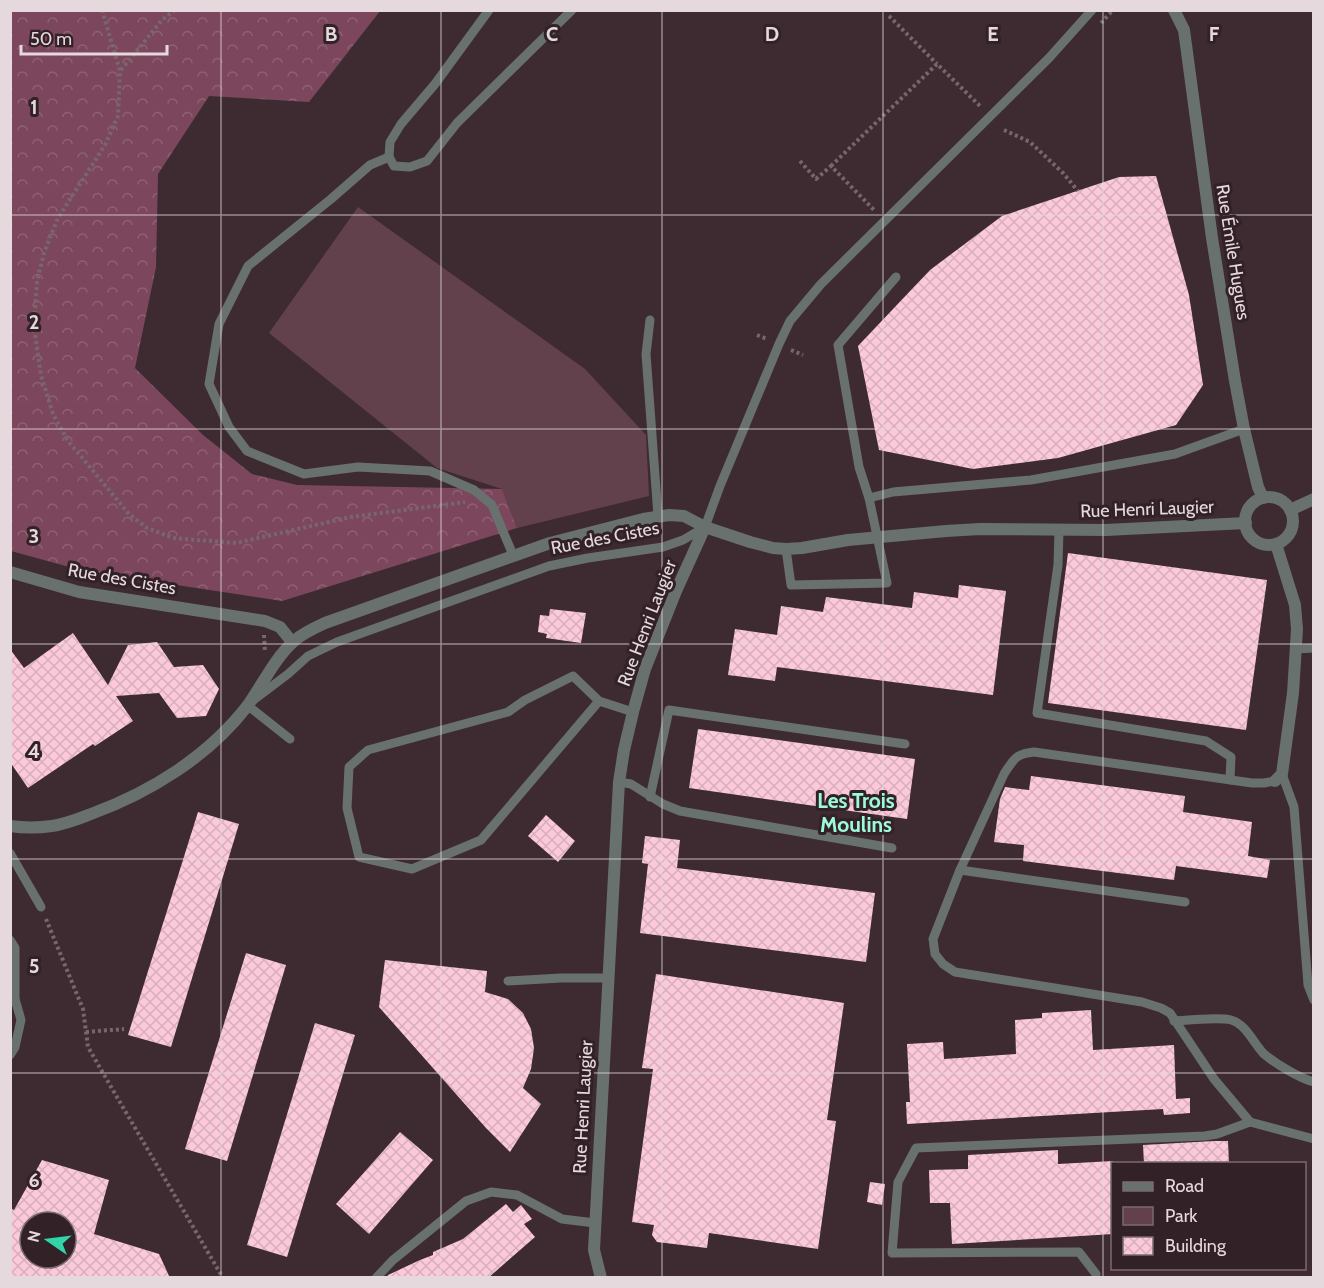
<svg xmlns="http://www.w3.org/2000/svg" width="1324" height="1288" viewBox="0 0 1324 1288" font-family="Cabin,sans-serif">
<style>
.green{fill:#62414d}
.forest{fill:url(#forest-crowns)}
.building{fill:url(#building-cross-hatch);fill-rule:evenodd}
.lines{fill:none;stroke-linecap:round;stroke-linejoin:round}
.path{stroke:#77676c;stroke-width:4;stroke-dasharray:3 3;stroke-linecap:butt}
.service{stroke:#68716d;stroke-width:9}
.minor{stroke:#68716d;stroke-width:12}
.grid{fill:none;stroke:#e5d9dd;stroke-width:1.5;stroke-opacity:0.55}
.labels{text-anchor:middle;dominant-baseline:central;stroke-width:6;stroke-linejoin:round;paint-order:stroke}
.street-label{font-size:18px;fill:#e5d9dd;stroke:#322127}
.quarter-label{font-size:21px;font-weight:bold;fill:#9dfad9;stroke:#322127}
.grid-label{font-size:20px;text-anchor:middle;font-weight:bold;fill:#e5d9dd;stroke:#322127;stroke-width:6;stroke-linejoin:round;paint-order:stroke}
</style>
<defs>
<pattern id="forest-crowns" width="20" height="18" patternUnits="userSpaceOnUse" patternTransform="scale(1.5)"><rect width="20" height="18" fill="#7c475d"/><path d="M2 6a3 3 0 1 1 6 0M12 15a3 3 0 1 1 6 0" fill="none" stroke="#8e6174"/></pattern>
<pattern id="building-cross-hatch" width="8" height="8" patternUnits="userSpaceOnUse" patternTransform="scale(1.5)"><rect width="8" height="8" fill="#fcc9db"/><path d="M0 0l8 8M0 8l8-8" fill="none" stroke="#d7aebc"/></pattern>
</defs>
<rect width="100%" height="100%" fill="#3d2b31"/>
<!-- green -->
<path class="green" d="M358 207 585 369 646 435 649 496 517 528 502 489 437 468 269 333Z"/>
<!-- forest -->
<path class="forest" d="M10 11H380L309 102 209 96 158 174 156 267 135 368 203 435 252 474 297 485 502 489 517 528 282 601 84 571 11 551Z"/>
<!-- building -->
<g class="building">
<path d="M1156 176 1189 295 1203 385 1176 425 1058 458 973 469 879 450 858 346 930 270 1002 216 1119 177Z"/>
<path d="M1068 553 1267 580 1246 730 1048 703Z"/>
<path d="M959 585 1006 591 993 695 777 667 775 681 728 675 735 629 777 635 781 606 823 612 826 597 912 608 914 592 958 598Z"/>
<path d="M550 609 586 613 581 643 546 638 547 634 538 632 540 615 549 616Z"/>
<path d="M73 633 108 685 128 645 157 642 174 667 203 665 219 689 206 716 177 718 159 693 116 696 133 721 95 746 93 744 28 788 10 762V649L24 668Z"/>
<path d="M698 729 915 759 907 819 689 788Z"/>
<path d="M1031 776 1185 796 1183 812 1252 822 1248 856 1270 860 1267 878 1176 866 1174 880 1023 861 1024 845 994 842 1000 799 1005 787 1029 790Z"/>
<path d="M198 812 239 824 171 1047 128 1035Z"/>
<path d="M546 815 575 841 558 862 528 836Z"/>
<path d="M645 836 680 840 677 868 875 893 866 962 640 933 648 864 642 863Z"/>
<path d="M246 953 286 965 227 1161 185 1149Z"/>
<path d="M385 960 487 971 485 992 508 999 523 1013 531 1029 534 1048 531 1069 523 1088 541 1104 510 1152 486 1128 379 1007Z"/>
<path d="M656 974 844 1003 827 1120 836 1121 818 1249 709 1233 707 1248 657 1242 652 1235 654 1225 632 1222 653 1069 642 1068Z"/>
<path d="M1091 1010 1093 1050 1174 1045 1176 1099 1190 1098V1113L1164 1115 1163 1109 907 1124 906 1102H910L907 1044 943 1042 944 1059 1016 1054 1015 1020 1042 1018V1013Z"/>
<path d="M315 1023 355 1035 287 1257 247 1245Z"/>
<path d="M400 1132 433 1160 369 1234 336 1204Z"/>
<path d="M1214 1141H1228L1229 1164H1144L1143 1145Z"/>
<path d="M1058 1150V1164L1113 1161V1234L952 1244 950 1203H930L929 1170 968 1169V1155Z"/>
<path d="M42 1160 109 1180 94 1234 159 1254 170 1278H10V1208L14 1210ZM30 1222H66V1258H30Z"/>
<path d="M870 1182 885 1184 882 1205 867 1202Z"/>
<path d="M506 1204 513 1212 521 1205 532 1219 524 1224 535 1237 488 1278H386L388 1275 420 1260 433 1255V1252L463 1239Z"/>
</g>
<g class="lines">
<!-- path -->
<g class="path">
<path d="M102 10 120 71 118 116 105 145 58 218 44 253 37 281 34 327 41 375 53 414 68 441 129 514 147 528 173 538 236 543 351 517 465 502"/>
<path d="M889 16 937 64"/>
<path d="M1101 23 1113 10"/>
<path d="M121 70 162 20 175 10"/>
<path d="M1004 130 1030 142 1063 173 1078 191"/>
<path d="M800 161 816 179 831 166 875 211"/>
<path d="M831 166 937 64 982 108"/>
<path d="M757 335 767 339"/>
<path d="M791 350 803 355"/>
<path d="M264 635 265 652"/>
<path d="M46 919 83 1009 88 1047 114 1092 223 1278"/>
<path d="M86 1032 124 1029"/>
</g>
<!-- service -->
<g class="service">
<path d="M489 10 435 84 401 124 390 142 389 157 394 166 410 167 427 161 457 123 572 10"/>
<path d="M389 157 370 165 331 199 248 266 219 324 209 384 229 427 247 451 304 474 358 467 430 471 474 490 492 505 513 555"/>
<path d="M650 320 646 354 658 516"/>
<path d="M869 498 893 492 1031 480 1175 454 1244 429"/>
<path d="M1059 530 1058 565 1037 713 1206 741 1231 757 1230 780"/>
<path d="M786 549 791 585 887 583 869 498 859 467 838 345 896 277"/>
<path d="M1295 649 1314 648"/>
<path d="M599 701 573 676 525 700 508 712 368 750 349 767 347 808 359 857 412 869 481 840 599 701 633 712"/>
<path d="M290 739 247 705 288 674 308 656 337 642 549 566 588 558 663 547 683 540 705 527 720 486 779 344 790 321 821 284 1049 58 1092 10"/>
<path d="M1282 774 1294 807 1308 985 1314 1000"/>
<path d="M1275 781 1264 783H1252L1034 752C1015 754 1014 759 1004 774L960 870 933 939 935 954 943 964 955 972 1142 1002 1161 1008 1170 1013 1214 1079 1250 1122 1314 1139"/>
<path d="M619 782 631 784 663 804 680 811 892 848"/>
<path d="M650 797 669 710 905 744"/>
<path d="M10 853 41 907"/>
<path d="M960 870 1185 902"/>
<path d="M10 940 15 948V999"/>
<path d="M508 981 561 978H608"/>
<path d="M10 998 15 999 21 1020 15 1047 10 1055"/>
<path d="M1174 1021C1189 1020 1219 1017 1231 1020 1246 1024 1254 1044 1264 1054 1276 1064 1299 1078 1314 1082"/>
<path d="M376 1278 393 1260 466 1201 491 1192 517 1195 562 1219 595 1223"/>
<path d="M1095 1278 1096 1274 1079 1252 892 1253 898 1182 916 1148 1205 1136 1217 1134 1250 1122"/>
</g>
<!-- minor -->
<g class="minor">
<path d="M1174 10 1184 30 1212 238 1235 381 1244 429 1258 487 1263 498"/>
<circle cx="1269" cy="521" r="24"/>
<path d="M1290 510 1314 499"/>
<path d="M10 572 79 592 265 621 280 627 292 642"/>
<path d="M1275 781 1282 774 1293 693 1297 629 1295 605 1276 544"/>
<path d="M10 826C24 828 38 828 52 826 66 824 78 819 91 814 151 792 209 756 248 705 263 684 274 659 294 641 303 633 314 628 325 623L550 543 643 519 669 515 684 516 705 527 750 542 773 548 786 549 802 548 848 540 946 531 980 529 1106 530 1246 523"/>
<path d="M601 1278 594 1250 619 782 624 750 633 712 645 669 676 591 705 527"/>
</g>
</g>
<!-- grid -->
<path class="grid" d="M221 10V1278M441 10V1278M662 10V1278M883 10V1278M1103 10V1278M10 215H1314M10 429H1314M10 644H1314M10 859H1314M10 1073H1314"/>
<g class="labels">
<!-- street labels -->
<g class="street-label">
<text transform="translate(1233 252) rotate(81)">Rue Émile Hugues</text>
<text transform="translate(1147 509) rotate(-2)">Rue Henri Laugier</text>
<text transform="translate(605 538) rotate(-11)">Rue des Cistes</text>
<text transform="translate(122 579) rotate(10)">Rue des Cistes</text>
<text transform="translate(647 623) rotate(-69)">Rue Henri Laugier</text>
<text transform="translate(583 1107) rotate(-87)">Rue Henri Laugier</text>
</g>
<!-- quarter labels -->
<g class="quarter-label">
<text x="856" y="800">Les Trois<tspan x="856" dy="24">Moulins</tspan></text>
</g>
</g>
<g class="grid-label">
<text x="331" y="41">B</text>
<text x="552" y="41">C</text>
<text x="772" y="41">D</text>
<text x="993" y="41">E</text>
<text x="1214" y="41">F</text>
<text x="34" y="114">1</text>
<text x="34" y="329">2</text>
<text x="34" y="543">3</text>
<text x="34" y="758">4</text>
<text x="34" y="973">5</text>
<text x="34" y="1187">6</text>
</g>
<!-- border -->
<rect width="1324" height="1288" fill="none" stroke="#e5d9dd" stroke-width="24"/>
<!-- legend -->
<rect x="1111" y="1162" width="195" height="108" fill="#322127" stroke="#7a6b70" stroke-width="1.5"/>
<rect x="1123" y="1182" width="30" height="9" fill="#68716d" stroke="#7a6b70" stroke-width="1.5"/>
<text x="1165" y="1192" font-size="18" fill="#e5d9dd">Road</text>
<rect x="1123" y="1207" width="30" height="18" fill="#62414d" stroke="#7a6b70" stroke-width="1.5"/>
<text x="1165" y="1222" font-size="18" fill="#e5d9dd">Park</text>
<rect x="1123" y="1237" width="30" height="18" fill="url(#building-cross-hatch)" stroke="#7a6b70" stroke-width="1.5"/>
<text x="1165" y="1252" font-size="18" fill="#e5d9dd">Building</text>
<!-- north arrow -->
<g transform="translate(48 1240) rotate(284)"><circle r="28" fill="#322127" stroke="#7a6b70" stroke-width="1.5"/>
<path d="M0-4.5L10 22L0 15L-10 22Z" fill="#32d4a9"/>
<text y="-9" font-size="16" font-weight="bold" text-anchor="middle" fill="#e5d9dd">N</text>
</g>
<!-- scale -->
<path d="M21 45v9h146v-9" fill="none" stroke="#e5d9dd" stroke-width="3"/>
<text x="30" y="45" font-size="18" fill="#e5d9dd" stroke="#322127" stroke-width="4.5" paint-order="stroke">50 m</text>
</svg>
